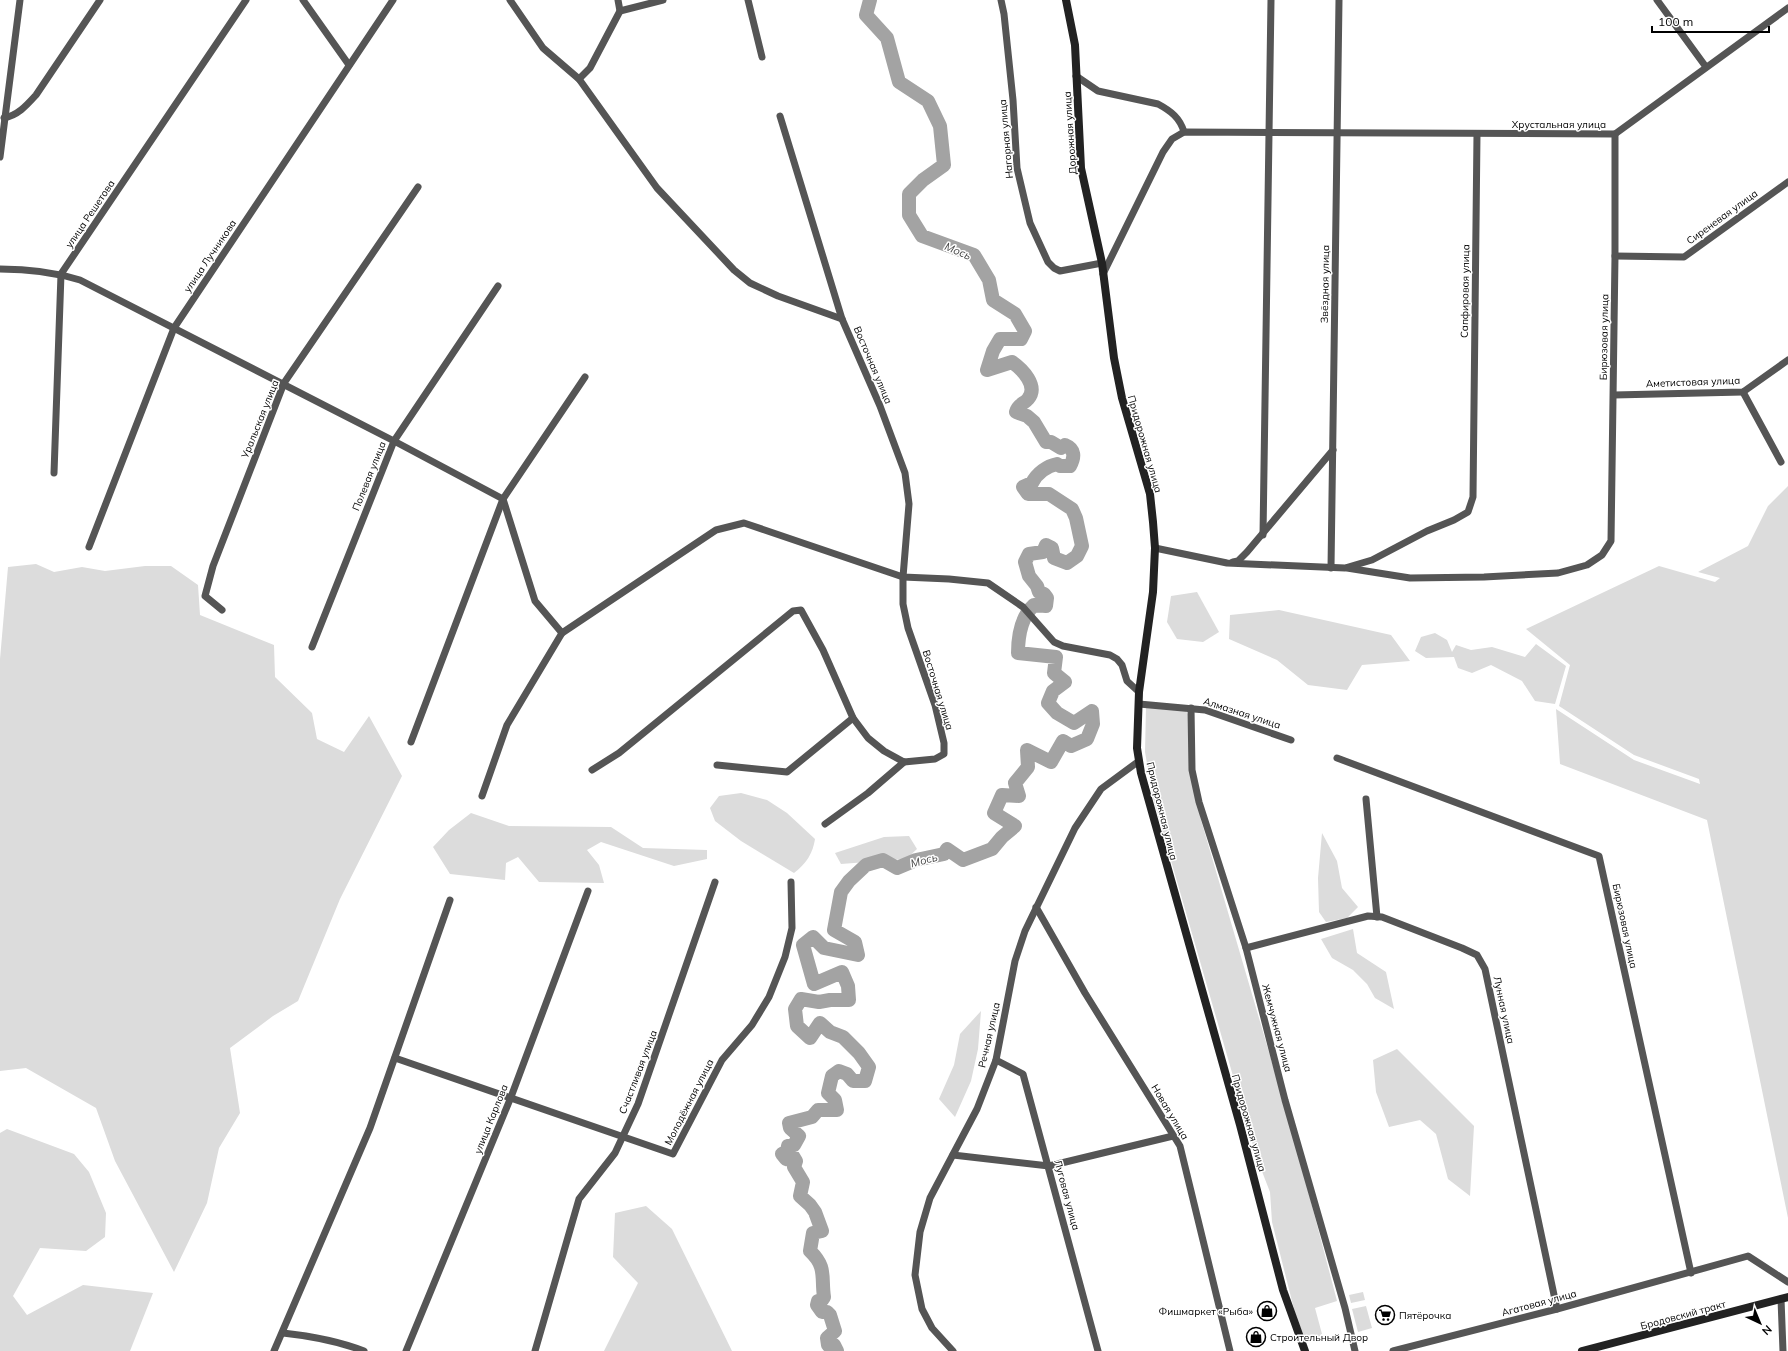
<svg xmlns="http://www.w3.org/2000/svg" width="1788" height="1351" viewBox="0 0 1788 1351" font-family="Mulish,sans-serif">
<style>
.green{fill:#dcdcdc}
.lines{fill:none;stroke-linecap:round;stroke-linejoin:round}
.river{stroke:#a3a3a3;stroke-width:14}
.street{stroke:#555;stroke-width:7}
.secondary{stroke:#222;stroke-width:8}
.labels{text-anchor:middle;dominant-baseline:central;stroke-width:3;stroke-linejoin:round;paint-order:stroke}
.street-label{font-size:10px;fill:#000;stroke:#fff}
.poi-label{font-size:10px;fill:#000;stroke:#fff;text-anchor:start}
.water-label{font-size:11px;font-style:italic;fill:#444;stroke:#fff}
</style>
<rect width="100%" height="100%" fill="#fff"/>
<!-- green -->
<g class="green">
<path d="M1788 486V1218L1707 820 1560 764 1556 709 1634 760 1700 784 1699 779 1634 755 1559 706 1570 665 1526 629 1659 566 1715 582 1720 578 1698 572 1748 546 1768 506Z"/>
<path d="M36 564 54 572 82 567 105 571 145 566H171L198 585 200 615 274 645 275 677 312 713 317 739 344 752 369 716 402 776 340 899 298 1001 273 1016 230 1048 240 1113 219 1148 207 1203 174 1272 115 1161 96 1108 26 1068 0 1071V659L8 567Z"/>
<path d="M1197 592 1219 632 1203 642 1177 639 1167 622 1171 596Z"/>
<path d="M1279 610 1391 635 1410 661 1362 665 1347 690 1308 685 1277 660 1229 639 1230 615Z"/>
<path d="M1435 633 1447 640 1452 652 1456 645 1471 650 1492 647 1525 657 1536 644 1566 666 1555 704 1535 701 1522 681 1491 665 1472 673 1458 668 1454 657 1426 658 1415 651 1421 637Z"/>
<path d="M1146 707 1186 711 1189 716 1201 820 1295 1141 1337 1301 1315 1308 1322 1334 1320 1335V1336L1309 1341 1305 1339 1295 1313 1272 1222 1270 1192 1256 1156 1153 798 1145 752Z"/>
<path d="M741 793 767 800 787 813 815 839C813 853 806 864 794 873L741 841 715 821 710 808 719 796Z"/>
<path d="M471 813 509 826 611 827 643 848 707 850V859L674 866 601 842 587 850 599 865 604 883 539 882 518 857 506 863 505 880 450 874 433 847 449 830Z"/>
<path d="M1322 833 1337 861 1342 888 1358 907 1347 918 1326 922 1319 912 1318 878Z"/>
<path d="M909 836 917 849 906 859 841 864 835 853 884 837Z"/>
<path d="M1353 929 1357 953 1386 972 1394 1009 1375 998 1367 984 1353 970 1332 958 1321 939Z"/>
<path d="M981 1011 978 1049 971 1081 955 1117 939 1099 954 1065 960 1034Z"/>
<path d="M1397 1049 1474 1126 1470 1196 1448 1179 1436 1134 1420 1120 1389 1127 1376 1092 1373 1060Z"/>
<path d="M7 1129 74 1154 89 1172 106 1213 105 1237 86 1251 40 1248 13 1296 27 1315 83 1285 153 1293 130 1351H0V1133Z"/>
<path d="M646 1206 672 1229 732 1351H604L638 1283 613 1257 615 1213Z"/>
<path d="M1363 1292 1365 1300 1351 1303 1349 1295Z"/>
<path d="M1366 1306 1372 1328 1358 1332 1352 1309Z"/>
</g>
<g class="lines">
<!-- river -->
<path class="river" d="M837 1351 834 1345H828L827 1338 835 1331 830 1315 827 1312H822L817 1305 818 1301 822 1300 824 1297C821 1277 827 1267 810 1251L813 1233 822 1231 815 1212 810 1205 800 1196 803 1182 794 1167 796 1161 793 1156 786 1159 782 1154 787 1151 788 1146 794 1145 799 1136 790 1128 789 1123 812 1117 818 1110H837L835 1100 828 1093 832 1076 839 1071 847 1074 853 1081H865L869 1067 859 1053 843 1037 830 1032 820 1023 810 1038 797 1026 795 1009 801 999 819 1002 830 1000H849L848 986 842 972 814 984 803 945 813 937 824 948 858 955 855 942 834 930 841 892 849 881 866 865 883 860 897 868 916 860 944 854 947 849 963 860 992 849 1002 837 1015 826 994 813 1002 795 1019 796 1015 783 1028 767 1027 750 1051 762 1063 741 1071 746 1087 739 1093 724 1092 711 1074 723 1057 713 1048 703 1053 691 1065 682 1054 673 1056 657 1018 653C1018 636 1021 617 1034 605L1046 606 1047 598 1044 594 1039 592 1037 586 1029 576 1025 562 1029 554 1043 552 1046 545 1052 548 1054 558 1067 563 1077 556 1082 546 1076 518 1072 509 1049 494H1028L1023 487 1032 483C1037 473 1047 466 1057 464L1060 466H1070C1075 457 1075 449 1065 445L1061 448 1051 442H1046L1034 422 1027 416 1016 412C1018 404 1024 404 1028 399 1039 386 1022 369 1012 362L987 370 993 351 1000 339H1021L1025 331 1015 314 993 300 989 280 974 255 922 236 909 215V194L923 180 944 165 940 126 928 101 899 82 887 38 866 15 870 0"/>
<!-- street -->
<g class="street">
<path d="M303 0 349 65"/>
<path d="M510 0 543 48 579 79 657 188 734 270 750 283 778 296 842 319"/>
<path d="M748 0 762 57"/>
<path d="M1001 0 1004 14 1013 100 1017 168 1030 223 1048 262 1054 268 1060 271 1102 263"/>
<path d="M1657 0 1706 67"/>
<path d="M620 11 663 0"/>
<path d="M1076 76 1098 91 1158 104C1171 111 1180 118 1184 132"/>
<path d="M579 79 590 68 620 11 618 0"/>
<path d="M4 118C18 115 26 106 36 95L100 0"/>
<path d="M0 157 20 0"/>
<path d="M1615 256 1684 257 1788 182"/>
<path d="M0 269C28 269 54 272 80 280L394 441 503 499 535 601 562 633"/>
<path d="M1103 274 1163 152 1172 139 1184 132 1615 134 1788 8"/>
<path d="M1743 392 1781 462"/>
<path d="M1614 395 1743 392 1788 360"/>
<path d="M54 473 61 274 246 0"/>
<path d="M1263 535 1271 0"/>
<path d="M89 547 174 328 393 0"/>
<path d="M1155 548 1227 563 1345 568 1372 560 1427 531 1454 520 1468 512 1473 497 1477 134"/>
<path d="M1233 562 1238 561 1247 552 1333 450"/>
<path d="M1331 568 1339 0"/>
<path d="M1347 568 1410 578 1484 577 1558 573 1587 565 1602 555 1611 541 1615 256V134"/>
<path d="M222 610 205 596 213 566 284 383 418 187"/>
<path d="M312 647 394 441 498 286"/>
<path d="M1139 704 1205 710 1291 740"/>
<path d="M1191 708 1192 770 1199 802 1246 948 1285 1100 1345 1308 1355 1351"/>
<path d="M411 742 503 499 585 377"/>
<path d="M1337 758 1599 856 1691 1273"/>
<path d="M717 765 787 772 853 718"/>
<path d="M592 770 619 753 793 611 801 610 823 650 853 718 868 738 884 751 904 762 935 759 944 754V743L935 705 908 628 903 604V577L909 504 905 473 880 406 842 319 780 116"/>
<path d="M482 796 507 725 562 633 716 530 744 523 903 577 949 579 988 583 1023 607 1054 642 1063 646 1110 655 1117 659 1122 665 1127 681 1139 692"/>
<path d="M1366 799 1377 917"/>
<path d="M825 824 868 793 904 762"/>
<path d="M1036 907 1085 993 1180 1146 1230 1351"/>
<path d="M1246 948 1368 916 1382 917 1462 948 1477 955 1485 969 1557 1309"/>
<path d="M395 1058 673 1154 722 1060 752 1025 769 997 785 957 792 928 791 882"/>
<path d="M996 1060 1023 1074 1098 1351"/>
<path d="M953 1155 1049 1166 1173 1136"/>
<path d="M1781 1299 1783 1351"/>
<path d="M283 1333C311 1336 338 1341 364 1351"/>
<path d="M274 1351 370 1128 450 900"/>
<path d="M406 1351 511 1097 588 891"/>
<path d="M535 1351 579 1199 615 1153 638 1104 715 882"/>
<path d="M953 1351 932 1328 922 1309 915 1275 920 1232 930 1198 977 1109 996 1060 1015 961 1025 931 1075 828 1101 789 1139 761"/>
<path d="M1393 1351 1557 1309 1748 1256 1788 1282"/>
</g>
<!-- secondary -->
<g class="secondary">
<path d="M1066 0 1075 45 1081 168 1102 263 1114 358 1122 398 1150 494 1153 522 1155 548 1153 592 1139 692 1137 748 1141 773 1240 1125 1283 1290 1305 1351"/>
<path d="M1582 1351 1788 1297"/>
</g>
</g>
<!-- icons -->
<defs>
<g id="shop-ring" transform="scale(1)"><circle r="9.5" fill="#fff" stroke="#000" stroke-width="1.5"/><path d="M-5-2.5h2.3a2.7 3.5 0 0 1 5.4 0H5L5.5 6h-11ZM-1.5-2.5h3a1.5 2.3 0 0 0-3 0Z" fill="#000"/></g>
<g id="supermarket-ring" transform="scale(1)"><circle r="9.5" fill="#fff" stroke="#000" stroke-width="1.5"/><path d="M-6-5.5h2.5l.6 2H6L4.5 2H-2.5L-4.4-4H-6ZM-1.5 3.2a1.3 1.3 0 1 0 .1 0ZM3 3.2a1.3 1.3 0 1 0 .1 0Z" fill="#000"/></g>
</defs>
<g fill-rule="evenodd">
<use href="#shop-ring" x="1267" y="1311"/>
<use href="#supermarket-ring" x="1385" y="1315"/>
<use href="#shop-ring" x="1256" y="1337"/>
</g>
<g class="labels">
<!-- street labels -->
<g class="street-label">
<text x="1559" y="124">Хрустальная улица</text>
<text transform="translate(1070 133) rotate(-94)">Дорожная улица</text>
<text transform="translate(1006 139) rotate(-95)">Нагорная улица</text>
<text transform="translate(90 214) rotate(-56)">улица Решетова</text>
<text transform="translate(1722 217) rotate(-36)">Сиреневая улица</text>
<text transform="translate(210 256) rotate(-56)">улица Лучникова</text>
<text transform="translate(1325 284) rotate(-89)">Звёздная улица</text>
<text transform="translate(1465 291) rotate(-89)">Сапфировая улица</text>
<text transform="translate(1604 337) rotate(-89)">Бирюзовая улица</text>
<text transform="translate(873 365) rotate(67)">Восточная улица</text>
<text transform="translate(1693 382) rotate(-2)">Аметистовая улица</text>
<text transform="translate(260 419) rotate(-68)">Уральская улица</text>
<text transform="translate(1145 444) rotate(74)">Придорожная улица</text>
<text transform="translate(369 476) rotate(-68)">Полевая улица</text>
<text transform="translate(938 690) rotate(73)">Восточная улица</text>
<text transform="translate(1242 713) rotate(18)">Алмазная улица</text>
<text transform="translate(1162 811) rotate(76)">Придорожная улица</text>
<text transform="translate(1625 926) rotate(78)">Бирюзовая улица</text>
<text transform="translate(1504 1010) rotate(78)">Лунная улица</text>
<text transform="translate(1277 1028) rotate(75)">Жемчужная улица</text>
<text transform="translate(989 1035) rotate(-77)">Речная улица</text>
<text transform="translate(638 1072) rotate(-69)">Счастливая улица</text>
<text transform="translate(689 1102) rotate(-63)">Молодёжная улица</text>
<text transform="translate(1170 1112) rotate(59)">Новая улица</text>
<text transform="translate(491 1119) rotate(-68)">улица Карлова</text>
<text transform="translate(1249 1123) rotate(74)">Придорожная улица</text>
<text transform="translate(1067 1195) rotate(75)">Луговая улица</text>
<text transform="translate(1539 1303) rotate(-15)">Агатовая улица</text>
<text transform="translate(1683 1315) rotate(-15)">Бродовский тракт</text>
</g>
<!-- poi labels -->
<g class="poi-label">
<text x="1253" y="1311" text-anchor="end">Фишмаркет «Рыба»</text>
<text x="1399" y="1315">Пятёрочка</text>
<text x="1270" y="1337">Строительный Двор</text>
</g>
<!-- water labels -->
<g class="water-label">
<text transform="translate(958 251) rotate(23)">Мось</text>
<text transform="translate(924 860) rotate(-15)">Мось</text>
</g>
</g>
<!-- north arrow -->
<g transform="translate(1760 1323) rotate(136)" stroke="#ffffff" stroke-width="3" paint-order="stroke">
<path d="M0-3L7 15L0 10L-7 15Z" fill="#000000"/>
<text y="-6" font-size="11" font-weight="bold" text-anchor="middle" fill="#000000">N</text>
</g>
<!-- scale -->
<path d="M1652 26v6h117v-6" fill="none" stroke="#000000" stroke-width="2"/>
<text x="1658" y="26" font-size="12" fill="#000000" stroke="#ffffff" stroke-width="3" paint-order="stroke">100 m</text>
</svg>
